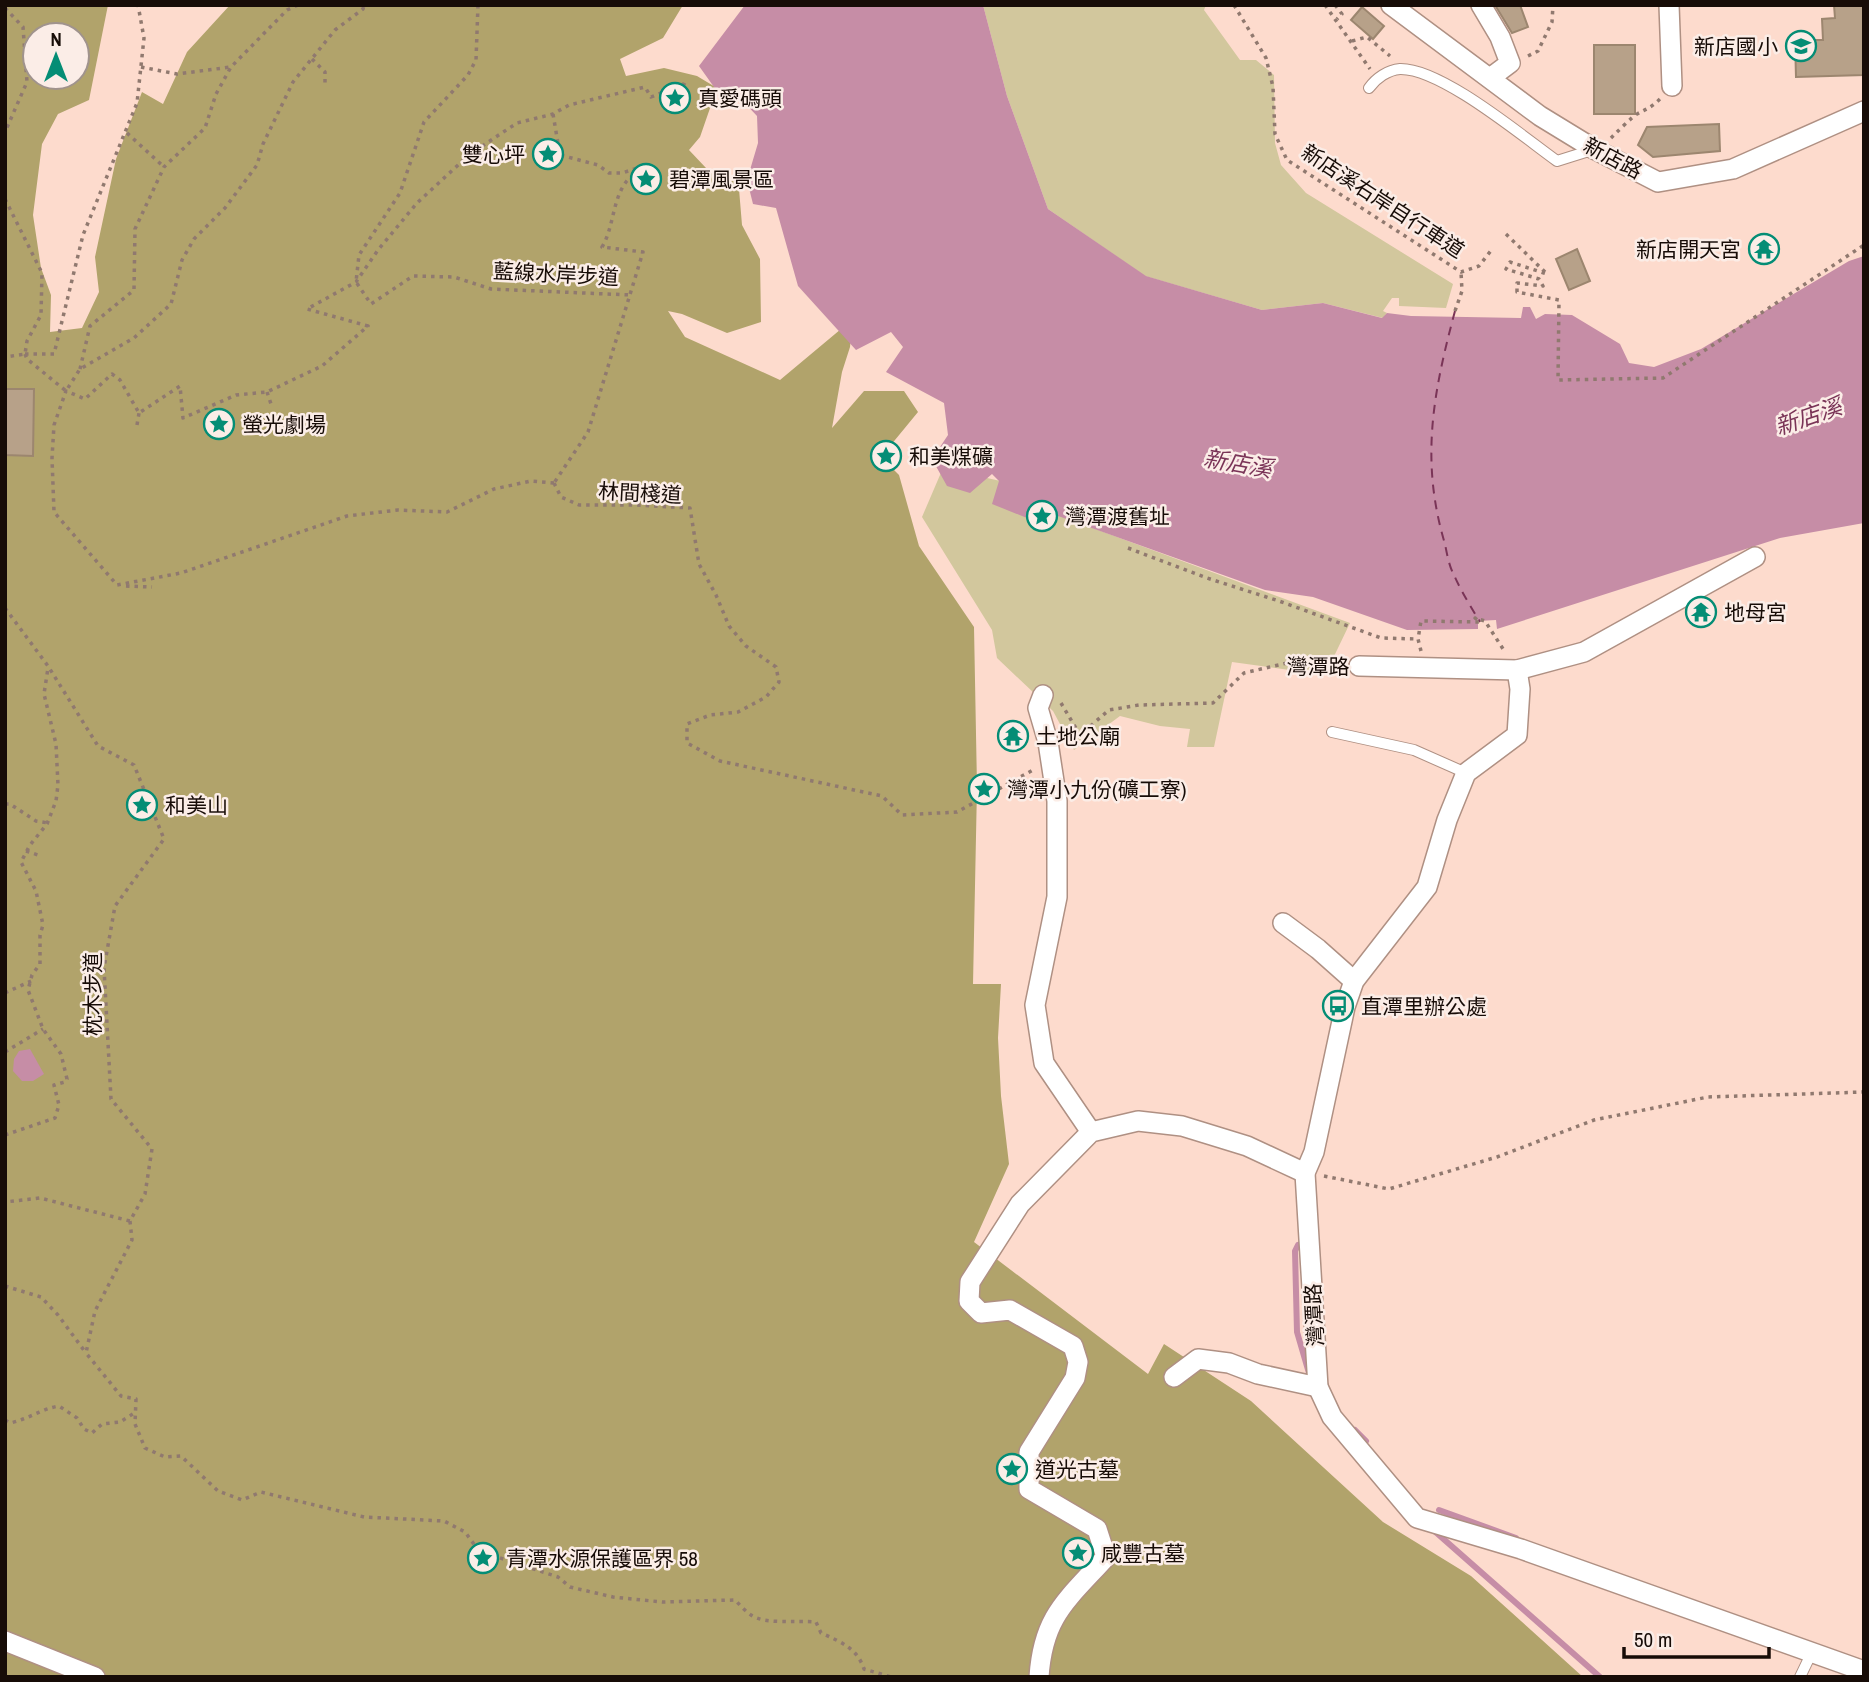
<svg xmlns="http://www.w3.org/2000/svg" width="1869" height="1682" viewBox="0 0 1869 1682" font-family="'Archivo Narrow','Noto Sans TC',sans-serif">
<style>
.green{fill:#d2c79d}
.forest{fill:#b1a36b;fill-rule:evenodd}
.water{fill:#c68da6}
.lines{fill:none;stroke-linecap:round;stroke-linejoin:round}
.stream{stroke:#c68da6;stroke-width:6}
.ferry{stroke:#7a3457;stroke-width:2;stroke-dasharray:9 7;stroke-linecap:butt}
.building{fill:#b7a189;stroke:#9c866f;stroke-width:2}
.lane-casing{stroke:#af9083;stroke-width:12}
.street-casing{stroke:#af9083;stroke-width:22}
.path{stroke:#90796f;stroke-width:3.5;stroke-dasharray:3.5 5;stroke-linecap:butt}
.lane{stroke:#fff;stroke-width:10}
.street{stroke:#fff;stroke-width:19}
.labels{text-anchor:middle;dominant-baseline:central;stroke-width:5;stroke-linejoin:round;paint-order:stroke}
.poi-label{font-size:21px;fill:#170c07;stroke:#fbede7;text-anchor:start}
.street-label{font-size:21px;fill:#170c07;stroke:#fbede7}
.water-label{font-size:23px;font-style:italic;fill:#7a3457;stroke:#fbede7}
</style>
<rect width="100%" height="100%" fill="#fddbcd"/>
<!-- green -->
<g class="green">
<path d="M983 5H1206L1204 10 1240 60H1256L1274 75 1275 143 1281 165 1306 193 1453 284 1446 308 1399 306V298H1392L1383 311 1387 313 1383 318 1323 303 1262 310 1145 276 1048 209 1007 96Z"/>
<path d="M943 468 1035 489 1063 517 1350 623 1325 675 1232 662 1214 747H1187L1190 729 1160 726 1120 716 1074 750 1053 711 997 658 992 630 922 517Z"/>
</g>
<!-- forest -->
<path class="forest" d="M5 5H108L89 100 58 114 42 144 33 215 41 268 51 295 50 332 82 328 99 292 95 257 116 159 142 92 163 104 187 52 230 5H683L663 38 620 59 626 76 664 68 697 76 717 88 700 137 689 150 706 168 730 182 738 177 742 225 760 259 761 322 727 333 682 314 668 311 685 337 780 380 853 319 850 347 842 372 832 428 864 391H904L918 412 881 457 899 475 919 546 974 627 977 787 973 984H1001L998 1038 1001 1096 1009 1164 974 1242 1148 1374 1164 1344 1251 1401 1383 1522 1471 1576 1583 1677H5ZM35 35H77V77H35Z"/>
<!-- water -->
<g class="water">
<path d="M745 5H983L1007 96 1048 209 1146 276 1262 310 1323 303 1382 318 1387 313 1411 316 1521 318 1523 307H1530L1536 319 1545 314 1572 315 1620 344 1629 363 1654 367 1701 349 1849 261 1864 256V523L1780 538 1497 629 1496 620 1478 621V629L1407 630 1313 597 1265 590 1033 507 1027 518 992 504 999 481 992 474 970 493 947 486 932 459 948 435 944 403 886 372 903 347 891 332 856 350 798 286 776 208 753 204 747 180 758 143 757 116 740 98 719 94 699 66Z"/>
<path d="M30 1049 44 1074 33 1081H22L13 1071 14 1059 19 1051Z"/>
</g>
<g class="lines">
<!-- stream -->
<g class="stream">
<path d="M1306 1243 1298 1245 1295 1251 1297 1332 1311 1380"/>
<path d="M1355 1430 1366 1441"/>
<path d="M1439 1510 1516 1538"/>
<path d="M1431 1528 1600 1677"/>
</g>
<!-- ferry -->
<path class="ferry" d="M1455 311C1433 393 1420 461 1445 544 1447 554 1449 566 1454 575 1461 591 1471 607 1480 622"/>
</g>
<!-- building -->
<g class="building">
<path d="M1495 5H1520L1528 27 1512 33Z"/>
<path d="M1834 5H1864V75L1796 77 1795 40H1823L1822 19 1835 18Z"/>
<path d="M1362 7 1384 26 1373 39 1351 20Z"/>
<rect x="1594" y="45" width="41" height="69"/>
<path d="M1719 124 1720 151 1653 157 1638 145 1647 127Z"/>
<path d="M1577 249 1590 281 1569 290 1556 259Z"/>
<path d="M5 389H34L33 456 5 455Z"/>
</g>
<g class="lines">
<!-- lane casing -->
<g class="lane-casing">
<g id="lane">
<path d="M1369 88C1376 78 1388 70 1400 69 1441 68 1522 136 1557 161L1592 150"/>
<path d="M1332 732 1414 750 1466 773"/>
<path d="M1800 1677 1812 1652"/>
</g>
</g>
<!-- street casing -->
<g class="street-casing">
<g id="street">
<path d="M1391 5 1540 116 1594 149 1658 182 1733 169 1864 111"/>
<path d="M1481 5 1500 37 1510 63 1490 78"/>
<path d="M1669 5 1672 86"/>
<path d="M1359 666 1517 670 1584 652 1755 557"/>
<path d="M1517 670 1520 689 1517 735 1466 773 1447 820 1427 887 1354 981 1345 1007 1314 1152 1305 1173 1318 1387 1332 1417 1417 1518 1521 1549 1864 1671"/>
<path d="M1043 695 1038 708 1048 742 1057 801V897L1035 1005 1044 1063 1091 1132"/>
<path d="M1283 923 1318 949 1354 981"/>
<path d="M1174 1377 1198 1359 1229 1363 1258 1374 1318 1387"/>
<path d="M5 1641 95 1677"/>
<path d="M1039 1677C1043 1616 1067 1600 1106 1557L1097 1529 1029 1489V1452L1075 1378 1078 1362 1073 1346 1010 1310 981 1313 969 1301 970 1282 1020 1204 1091 1132 1138 1121 1182 1126 1247 1146 1305 1173"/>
</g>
</g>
<!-- path -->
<g class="path">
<path d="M478 5 476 60 468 75 424 122 400 193 359 255 356 282 371 304 413 276 454 277 491 289 631 295"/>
<path d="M1234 5 1266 58 1273 87 1275 134 1287 160 1461 272 1479 266 1493 248"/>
<path d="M1325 5 1370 69"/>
<path d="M1335 5 1342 14 1337 19"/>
<path d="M1340 5H1343"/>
<path d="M5 8 23 27 27 82 5 132"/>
<path d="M1352 41 1367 37 1390 56"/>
<path d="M1528 56 1538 51 1552 22 1553 5"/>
<path d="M312 59 325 72V86"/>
<path d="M141 67 177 74 231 67"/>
<path d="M553 114 560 155 598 165 609 173H622L644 166C639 171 631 176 626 182 612 201 614 227 602 247L643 252 588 432 554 483"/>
<path d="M127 133 164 167"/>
<path d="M1611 138C1615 134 1633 116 1637 114 1648 108 1651 108 1661 98"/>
<path d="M5 199 42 273 41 315 27 341 25 354 5 357"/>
<path d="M1506 234 1547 274 1510 262 1506 269 1539 279 1543 286 1517 283V292L1559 300 1558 380 1663 378 1864 245"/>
<path d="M1455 311 1462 291 1461 272"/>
<path d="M25 354 27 359 66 391 80 369 134 338 171 304 182 260 194 239 225 208 257 165 263 144 293 82 335 30 363 9 364 5"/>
<path d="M25 354H54L83 235 137 103 144 38 138 5"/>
<path d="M80 369 90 326 134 290 135 229 164 167 205 128 216 94 231 67 287 10 298 5"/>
<path d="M267 392 271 404"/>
<path d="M137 425 139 413"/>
<path d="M554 483 531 481 494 489 447 512 398 510 347 516 181 573 117 585 54 512 52 458 54 425 66 391 85 399 112 374 120 380 139 413 180 386 183 418 236 395 267 392 322 366 368 326 307 309 356 282 378 250 417 203 470 154 517 123 553 114 569 105 645 87 651 97 683 84 689 87"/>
<path d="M554 483 561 497 579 505H637L690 508 699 564 716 595 729 626 746 646 776 667 779 682 766 697 738 712 710 715 687 724V743L720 761 882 796 902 815 957 812 1033 770"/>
<path d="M1128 548 1207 578 1279 601 1381 638 1418 639"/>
<path d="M126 586 152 587"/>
<path d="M5 608 48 666 98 746 134 765 164 839 115 906 104 968 111 1099 152 1149 145 1194 130 1221 40 1198 5 1202"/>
<path d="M1421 651 1418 639 1421 621 1480 622 1475 618 1485 621 1505 652"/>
<path d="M1061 703 1080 735 1109 710 1139 705 1213 703 1244 673 1287 663 1341 665"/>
<path d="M5 804H10L36 821 48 823"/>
<path d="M26 851 41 856"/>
<path d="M5 993 31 981"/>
<path d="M5 1052 43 1029"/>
<path d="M5 1135 55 1118 59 1105 54 1085 65 1082 67 1079 61 1054 43 1029 28 990 32 975 40 964V935L43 925 36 891 21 862 30 845 47 824 56 801 58 785 56 744 44 694 48 668"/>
<path d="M1324 1176 1389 1189 1497 1157 1594 1120 1708 1097 1864 1092"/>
<path d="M130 1221 132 1240 95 1311 86 1353 121 1396 136 1399 135 1424 145 1448 165 1457 181 1456 218 1491 242 1500 261 1492 364 1517 444 1521 465 1532 479 1551 558 1577 570 1587 613 1597 662 1602 735 1600C740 1605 745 1611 751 1615 765 1625 797 1620 816 1622L821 1633C841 1642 857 1648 864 1669L891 1677"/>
<path d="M5 1286 41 1297 58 1315 86 1353"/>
<path d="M5 1420 10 1423C29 1419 41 1409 59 1406L77 1418 84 1429 92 1433 102 1424 120 1422 136 1412"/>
</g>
<!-- lane -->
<use href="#lane" class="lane"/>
<!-- street -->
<use href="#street" class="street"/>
</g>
<!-- icons -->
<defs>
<g id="school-ring" transform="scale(1.575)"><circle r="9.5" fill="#fbede7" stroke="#048d75" stroke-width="1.5"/><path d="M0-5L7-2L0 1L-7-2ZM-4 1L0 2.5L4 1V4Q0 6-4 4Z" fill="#048d75"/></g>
<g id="sight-ring" transform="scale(1.575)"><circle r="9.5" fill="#fbede7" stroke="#048d75" stroke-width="1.5"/><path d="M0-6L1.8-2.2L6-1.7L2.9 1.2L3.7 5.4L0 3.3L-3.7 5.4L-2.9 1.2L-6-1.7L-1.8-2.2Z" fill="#048d75"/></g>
<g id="temple-ring" transform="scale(1.575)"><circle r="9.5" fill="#fbede7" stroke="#048d75" stroke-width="1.5"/><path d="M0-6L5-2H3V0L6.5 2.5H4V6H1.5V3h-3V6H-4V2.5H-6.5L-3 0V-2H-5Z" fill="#048d75"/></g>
<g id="bus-ring" transform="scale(1.575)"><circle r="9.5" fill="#fbede7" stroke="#048d75" stroke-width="1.5"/><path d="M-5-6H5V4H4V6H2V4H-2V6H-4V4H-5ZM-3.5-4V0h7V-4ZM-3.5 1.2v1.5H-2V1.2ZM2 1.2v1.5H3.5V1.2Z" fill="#048d75"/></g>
</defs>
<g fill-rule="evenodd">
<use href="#school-ring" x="1801" y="46"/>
<use href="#sight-ring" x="675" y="98"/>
<use href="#sight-ring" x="548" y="154"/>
<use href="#sight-ring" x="646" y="179"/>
<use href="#temple-ring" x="1764" y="249"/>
<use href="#sight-ring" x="219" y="424"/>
<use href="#sight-ring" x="886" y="456"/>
<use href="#sight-ring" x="1042" y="516"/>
<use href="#temple-ring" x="1701" y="612"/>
<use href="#temple-ring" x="1013" y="736"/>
<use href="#sight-ring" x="984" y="789"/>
<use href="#sight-ring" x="142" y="805"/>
<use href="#bus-ring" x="1338" y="1006"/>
<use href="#sight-ring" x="1012" y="1469"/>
<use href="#sight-ring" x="1078" y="1553"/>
<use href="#sight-ring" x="483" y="1558"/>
</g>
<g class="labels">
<!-- poi labels -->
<g class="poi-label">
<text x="1778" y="46" text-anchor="end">新店國小</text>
<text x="698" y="98">真愛碼頭</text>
<text x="525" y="154" text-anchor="end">雙心坪</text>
<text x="669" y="179">碧潭風景區</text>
<text x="1741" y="249" text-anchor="end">新店開天宮</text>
<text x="242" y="424">螢光劇場</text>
<text x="909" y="456">和美煤礦</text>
<text x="1065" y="516">灣潭渡舊址</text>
<text x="1724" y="612">地母宮</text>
<text x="1036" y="736">土地公廟</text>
<text x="1007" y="789">灣潭小九份(礦工寮)</text>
<text x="165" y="805">和美山</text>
<text x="1361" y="1006">直潭里辦公處</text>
<text x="1035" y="1469">道光古墓</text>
<text x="1101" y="1553">咸豐古墓</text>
<text x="506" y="1558">青潭水源保護區界 58</text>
</g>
<!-- street labels -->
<g class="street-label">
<text transform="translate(1613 158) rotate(28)">新店路</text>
<text transform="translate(1383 201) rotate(33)">新店溪右岸自行車道</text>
<text transform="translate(556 274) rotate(3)">藍線水岸步道</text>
<text transform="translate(640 493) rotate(3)">林間棧道</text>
<text x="1318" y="666">灣潭路</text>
<text transform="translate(92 994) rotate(-90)">枕木步道</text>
<text transform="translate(1314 1315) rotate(-93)">灣潭路</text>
</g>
<!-- water labels -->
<g class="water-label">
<text transform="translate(1808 416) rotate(-19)">新店溪</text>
<text transform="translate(1238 463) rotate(10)">新店溪</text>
</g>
</g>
<!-- border -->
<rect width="1869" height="1682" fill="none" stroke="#170c07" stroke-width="14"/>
<!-- north arrow -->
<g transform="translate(56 56)"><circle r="33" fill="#fbede7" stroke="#a0938d" stroke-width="2"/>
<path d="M0-5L12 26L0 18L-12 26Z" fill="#048d75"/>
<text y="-10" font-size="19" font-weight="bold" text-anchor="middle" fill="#170c07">N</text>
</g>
<!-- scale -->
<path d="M1624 1647v10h145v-10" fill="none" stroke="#170c07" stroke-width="3.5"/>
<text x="1634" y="1647" font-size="21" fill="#170c07" stroke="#fbede7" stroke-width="5" paint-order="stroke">50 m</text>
</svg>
